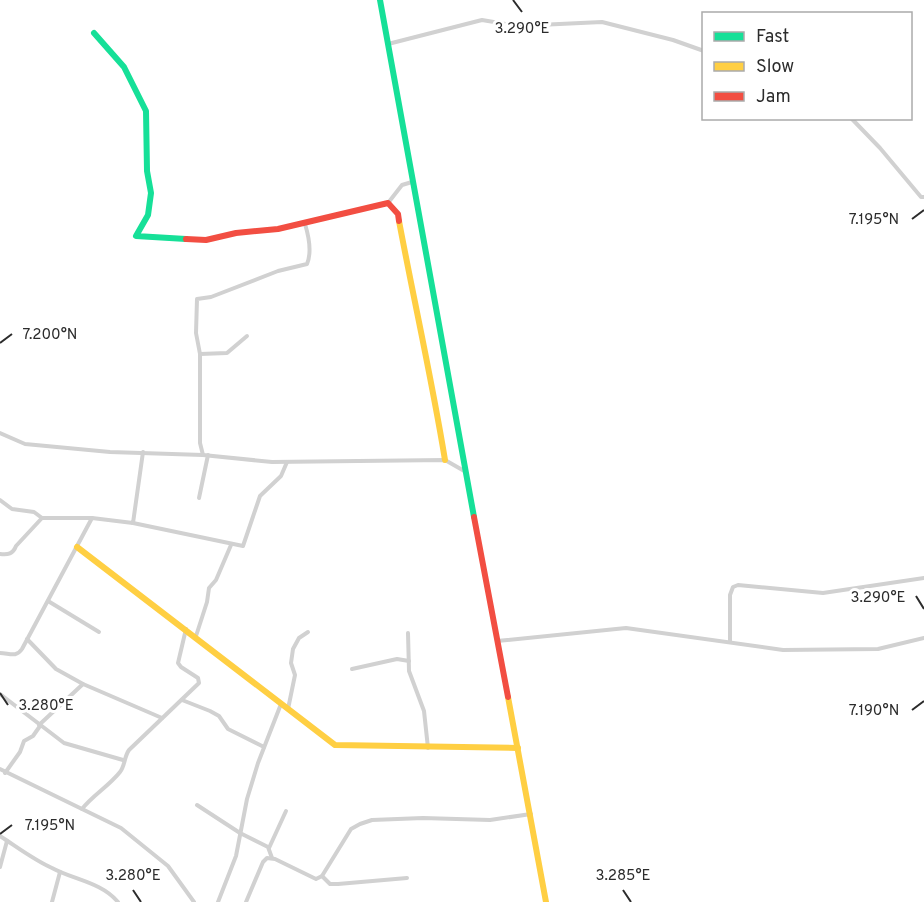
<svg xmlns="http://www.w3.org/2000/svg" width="924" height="902" viewBox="0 0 924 902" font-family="Overpass,sans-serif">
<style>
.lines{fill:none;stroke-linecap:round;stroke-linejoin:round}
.street{stroke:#d1d1d1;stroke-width:4}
.fast{stroke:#16e098;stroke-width:6}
.slow{stroke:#ffcf43;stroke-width:6}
.jam{stroke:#f24e42;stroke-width:6}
.ticks{fill:none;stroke:#2c2c2c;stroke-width:2}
.ticks-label{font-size:15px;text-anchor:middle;fill:#2c2c2c;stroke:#fff;stroke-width:6;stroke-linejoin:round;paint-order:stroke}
</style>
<rect width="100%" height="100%" fill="#fff"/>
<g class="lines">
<!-- street -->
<g class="street">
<path d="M388 44 482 20 517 26 602 22 673 40 704 51"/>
<path d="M851 118 880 148 921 197H924"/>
<path d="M388 203 402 185 412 182"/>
<path d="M200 354 227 353 247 336"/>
<path d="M0 433 25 444 110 452 203 455 272 462 445 460 466 472"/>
<path d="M203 455 200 443V354L196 333 197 299 211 297 278 271 307 264C312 252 309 237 305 224"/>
<path d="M199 498 208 455"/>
<path d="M0 500 12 509 34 512 42 518H92"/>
<path d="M133 523 243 546 260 496 281 476 287 462"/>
<path d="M0 554C8 555 13 554 16 546L42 518"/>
<path d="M48 601 99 632"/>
<path d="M408 633 409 671 424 711 428 748"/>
<path d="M196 636 207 602 209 588 216 580 231 545"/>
<path d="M27 639 56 669 83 684 162 718"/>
<path d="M497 641 626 628 783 650 878 649 924 638"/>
<path d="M730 642V595L733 587 738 585 823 593 924 578"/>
<path d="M0 653C9 653 16 658 22 649L92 518 133 523 143 452"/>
<path d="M352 669 397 659 409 661"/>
<path d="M0 694 64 743 123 760"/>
<path d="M182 700 210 711 219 716 228 729 264 747"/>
<path d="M288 709 295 675 291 663 293 649 299 638 308 632"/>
<path d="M39 725 83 684"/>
<path d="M0 769 121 828 168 866 194 902"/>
<path d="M5 773 20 752 24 741 33 736 40 726"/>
<path d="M197 805 240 833 268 847 272 858"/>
<path d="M82 809C93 795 109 786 120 772 125 766 124 757 129 750L199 683 198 678 181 667 178 663 186 629"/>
<path d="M0 836C17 847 34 860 52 868 74 880 101 882 118 902"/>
<path d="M269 848 286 811"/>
<path d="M0 867 7 841"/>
<path d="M322 876 330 884H338L407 878"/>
<path d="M52 902 60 872"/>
<path d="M218 902 236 856 247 799 258 763 281 704"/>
<path d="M246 902 263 862 267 858 275 859 316 879 322 876 351 829 360 824 372 820 423 818 490 820 531 814"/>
</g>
<!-- fast -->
<g class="fast">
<path d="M380 0 474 517"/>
<path d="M94 33 124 67 146 111 147 171 151 193 148 215 136 236 186 239"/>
</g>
<!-- slow -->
<g class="slow">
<path d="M399 221C414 301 432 380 445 460"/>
<path d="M77 547 335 745 518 748"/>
<path d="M508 697 546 902"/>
</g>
<!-- jam -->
<g class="jam">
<path d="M186 239 206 240 236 233 278 229 388 203 398 214 399 221"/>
<path d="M474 517 508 697"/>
</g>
</g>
<!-- ticks -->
<path class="ticks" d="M513 0 522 12M912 219 924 210M0 343 12 334M916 596 924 609M0 693 8 705M912 710 924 701M0 834 12 825M133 890 141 902M623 890 631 902"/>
<g class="ticks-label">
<text x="522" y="33">3.290°E</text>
<text x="874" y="224">7.195°N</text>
<text x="50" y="339">7.200°N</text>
<text x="878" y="602">3.290°E</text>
<text x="46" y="710">3.280°E</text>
<text x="874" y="715">7.190°N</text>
<text x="50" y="830">7.195°N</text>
<text x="133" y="880">3.280°E</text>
<text x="623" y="880">3.285°E</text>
</g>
<!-- legend -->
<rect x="702" y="12" width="210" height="108" fill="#ffffff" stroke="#ababab" stroke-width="1.5"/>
<rect x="714" y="32" width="30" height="9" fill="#16e098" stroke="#ababab" stroke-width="1.5"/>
<text x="756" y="42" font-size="18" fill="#2c2c2c">Fast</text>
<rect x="714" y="62" width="30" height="9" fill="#ffcf43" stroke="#ababab" stroke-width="1.5"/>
<text x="756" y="72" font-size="18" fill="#2c2c2c">Slow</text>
<rect x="714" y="92" width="30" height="9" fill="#f24e42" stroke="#ababab" stroke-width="1.5"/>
<text x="756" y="102" font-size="18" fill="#2c2c2c">Jam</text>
</svg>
